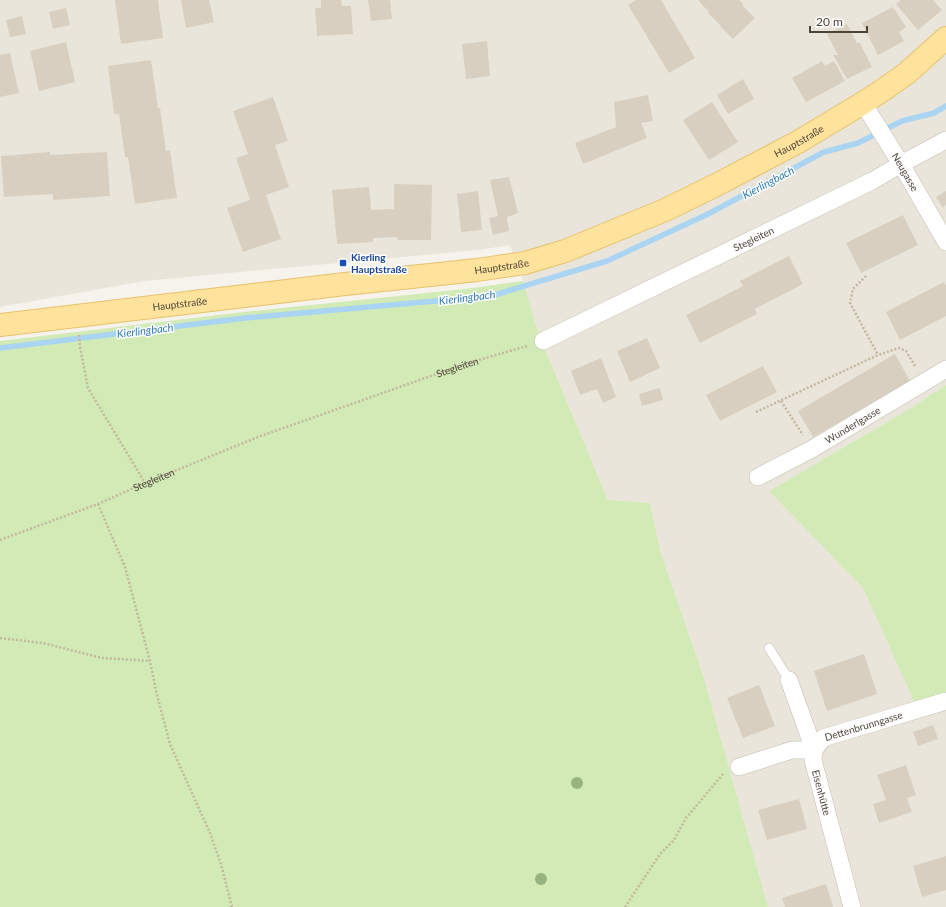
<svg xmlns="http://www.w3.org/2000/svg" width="946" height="907" viewBox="0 0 946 907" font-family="Lato,sans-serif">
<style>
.residential{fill:#eae5da}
.green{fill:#d2eab5}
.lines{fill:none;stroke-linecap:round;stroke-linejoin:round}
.stream{stroke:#a9d4f2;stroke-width:5.5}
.building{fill:#d8cfc1}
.service-casing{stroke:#c2bbae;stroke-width:10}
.minor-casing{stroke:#c2bbae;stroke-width:18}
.primary-casing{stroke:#e6c16a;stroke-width:24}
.path{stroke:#c4b79f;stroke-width:2.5;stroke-dasharray:2 2;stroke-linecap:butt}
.service{stroke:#fff;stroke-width:9}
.minor{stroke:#fff;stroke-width:17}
.primary{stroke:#ffe39c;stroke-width:22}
.tree{fill:#97b381}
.transit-dot{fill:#1a4fb4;stroke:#fff;stroke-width:1.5}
.labels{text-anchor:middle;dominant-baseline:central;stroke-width:3;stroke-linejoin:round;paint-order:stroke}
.street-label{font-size:10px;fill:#4b4439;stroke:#fff}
.transit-label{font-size:10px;font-weight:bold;fill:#164399;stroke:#fff;text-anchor:start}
.water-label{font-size:11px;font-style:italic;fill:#2e7ab2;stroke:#fff}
</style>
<rect width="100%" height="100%" fill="#f6f3ec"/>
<!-- residential -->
<path class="residential" d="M0 0H946V385L911 408 769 491 863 588 915 704 946 694V907H768L703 675 661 554 650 503 608 500 539 335 523 281 510 245 478 250 144 281 0 307Z"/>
<!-- green -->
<g class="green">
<path d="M523 281 539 335 608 500 650 503 661 554 703 675 768 907H0V341L244 312 465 289Z"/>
<path d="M946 385V694L915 704 863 588 769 491 911 408Z"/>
</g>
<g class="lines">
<!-- stream -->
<path class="stream" d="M0 348 245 318 491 296 607 261 708 214 824 152 858 143 902 121 934 113 946 106"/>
</g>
<!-- building -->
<g class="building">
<path d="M115 0H158L163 38 121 44Z"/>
<path d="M181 0H209L214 22 186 28Z"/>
<path d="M321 0H341L342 6H351L353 34 317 36 315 8H321Z"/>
<path d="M368 0H390L392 19 371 21Z"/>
<path d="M636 0H661L695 58 669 73 628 5Z"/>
<path d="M698 0H739L743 4 742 5 755 18 733 39 720 26H721L708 13 709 12Z"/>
<path d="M901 0H933L942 10 918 30 896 4Z"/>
<path d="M893 7 906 27 899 32 904 41 878 55 862 23Z"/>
<path d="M66 8 70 25 53 29 49 12Z"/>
<path d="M22 16 26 34 10 37 6 20Z"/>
<path d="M847 24 857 43H860L872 67 847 79 833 55H838L827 34Z"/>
<path d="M487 41 490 76 466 79 462 44Z"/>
<path d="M66 42 75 82 39 91 30 51Z"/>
<path d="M10 53 19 93 0 97V55Z"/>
<path d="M151 60 158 108H160L166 151 170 150 177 198 135 204 128 157H125L119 114H114L108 66Z"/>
<path d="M822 61 825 66 834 61 845 81 806 102 792 78Z"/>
<path d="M743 79 754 99 728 114 717 95Z"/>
<path d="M648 95 653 121 641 123 647 138 583 164 575 143 616 127 614 102Z"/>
<path d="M273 97 288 141 275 145 289 187 266 195 281 239 243 252 227 208 250 200 236 158 248 154 233 111Z"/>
<path d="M712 102 738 142 709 160 683 120Z"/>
<path d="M50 152V155L107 152 110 196 53 200V194L4 197 1 156Z"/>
<path d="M509 177 518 213 507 217 509 231 493 235 489 218 498 216 490 180Z"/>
<path d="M394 184 432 185 431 240H398L397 237 373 238V242L337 244 332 190 369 187 371 210 394 209Z"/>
<path d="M478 191 482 230 461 232 457 194Z"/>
<path d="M946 191V205L943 208 936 197Z"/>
<path d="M903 215 918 245 861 273 846 243Z"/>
<path d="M789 256 803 284 755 309 757 314 700 343 686 315 743 286 740 281Z"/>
<path d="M944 282 946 286V316L900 340 886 312Z"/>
<path d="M647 338 660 368 630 382 617 351Z"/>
<path d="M895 354 910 381 813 437 798 411Z"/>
<path d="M601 358 616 397 603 403 597 389 580 395 571 371Z"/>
<path d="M763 366 777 392 720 421 706 395Z"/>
<path d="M660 388 663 400 642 406 639 394Z"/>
<path d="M864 654 877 694 827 711 814 671Z"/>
<path d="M759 685 775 726 743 738 727 698Z"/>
<path d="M933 725 938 739 918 746 913 732Z"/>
<path d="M906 765 916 795 907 798 912 812 879 823 873 804 886 800 877 775Z"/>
<path d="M799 799 807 829 767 840 758 810Z"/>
<path d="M946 856V890L922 897 913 866Z"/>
<path d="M826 884 833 907H785L782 898Z"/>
</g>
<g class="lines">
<!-- service casing -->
<g class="service-casing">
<path id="service" d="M769 648 789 680"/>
</g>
<!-- minor casing -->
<g class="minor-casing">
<g id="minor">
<path id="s2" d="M863 103 901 164 946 242"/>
<path id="s3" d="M543 341 872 181 901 164 933 147 946 140"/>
<path id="s4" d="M758 477 812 449 946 369"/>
<path id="s5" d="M789 680 814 750 813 760 852 907"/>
<path id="s6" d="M739 767 792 750H814L823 738 946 701"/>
</g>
</g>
<!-- primary casing -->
<g class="primary-casing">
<g id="primary">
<path id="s7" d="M0 325 345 284 477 270 525 263 565 251 665 210 718 184 798 142 863 103 886 88 907 73 946 38"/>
</g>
</g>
<!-- path -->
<g class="path">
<path d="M866 276 853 289 850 303 878 355"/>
<path d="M79 335 80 347 88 388 145 483"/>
<path d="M781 401 803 435"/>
<path d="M756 412 878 355 899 348 906 351 915 366"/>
<path d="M98 504 125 567 150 661 156 691 170 744 210 833 221 864 232 907"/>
<path id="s1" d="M0 540 98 504 145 483 258 437 465 364 527 346"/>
<path d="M0 638 43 643 102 658 150 661"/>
<path d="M625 907 660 854 674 840 686 818 723 774"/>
</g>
<!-- service -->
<use href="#service" class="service"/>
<!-- minor -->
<use href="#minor" class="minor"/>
<!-- primary -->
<use href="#primary" class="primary"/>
</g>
<!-- trees -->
<g class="tree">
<circle cx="577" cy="783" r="6"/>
<circle cx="541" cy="879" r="6"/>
</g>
<!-- markers -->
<rect class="transit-dot" x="339" y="259" width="8" height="8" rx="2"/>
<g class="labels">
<!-- street labels -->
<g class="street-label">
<text stroke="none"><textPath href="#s7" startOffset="829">Hauptstraße</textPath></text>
<text stroke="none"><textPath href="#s2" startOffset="81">Neugasse</textPath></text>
<text stroke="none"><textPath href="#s3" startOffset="234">Stegleiten</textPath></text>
<text stroke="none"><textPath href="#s7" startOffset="505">Hauptstraße</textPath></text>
<text stroke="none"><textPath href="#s7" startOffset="181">Hauptstraße</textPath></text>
<text stroke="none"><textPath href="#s1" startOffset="489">Stegleiten</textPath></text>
<text stroke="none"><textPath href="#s4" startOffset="108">Wunderlgasse</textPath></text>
<text stroke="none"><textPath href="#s1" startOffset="165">Stegleiten</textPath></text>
<text stroke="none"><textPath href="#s6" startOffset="135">Dettenbrunngasse</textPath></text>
<text stroke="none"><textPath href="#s5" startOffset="118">Eisenhütte</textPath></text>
</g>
<!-- transit labels -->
<g class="transit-label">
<text x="351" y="257">Kierling<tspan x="351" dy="12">Hauptstraße</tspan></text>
</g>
<!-- water labels -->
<g class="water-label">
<text transform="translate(768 182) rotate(-28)">Kierlingbach</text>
<text transform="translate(467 297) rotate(-7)">Kierlingbach</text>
<text transform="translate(145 330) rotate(-7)">Kierlingbach</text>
</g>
</g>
<!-- scale -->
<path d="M810 26v6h57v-6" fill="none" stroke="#4b4439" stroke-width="2"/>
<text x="816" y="26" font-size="12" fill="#4b4439" stroke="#ffffff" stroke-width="3" paint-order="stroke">20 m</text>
</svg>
